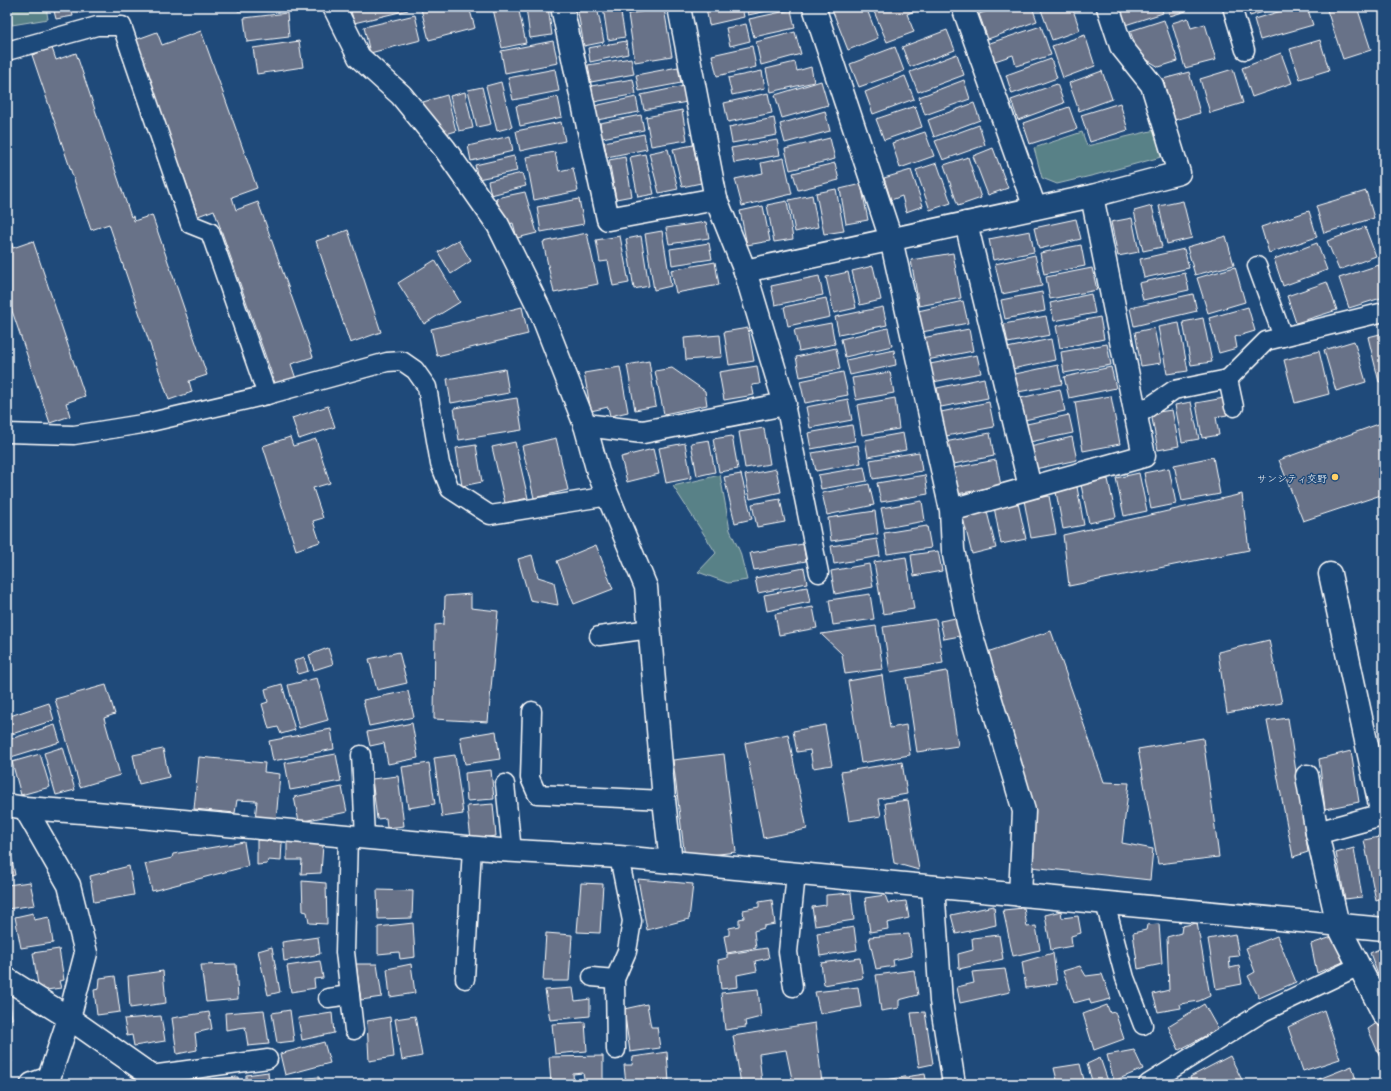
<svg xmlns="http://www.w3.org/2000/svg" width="1391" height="1091" viewBox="0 0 1391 1091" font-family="'Playpen Sans','Klee One',sans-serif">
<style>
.green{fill:#598187;stroke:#acc0c3}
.building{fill:#687288;stroke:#fff}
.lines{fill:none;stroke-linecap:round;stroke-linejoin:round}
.lane-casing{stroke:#fff;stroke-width:21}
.street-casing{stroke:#fff;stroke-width:25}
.secondary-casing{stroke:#fff;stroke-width:25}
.lane{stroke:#1f4a7a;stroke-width:18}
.street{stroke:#1f4a7a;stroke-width:22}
.secondary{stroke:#1f4a7a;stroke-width:22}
.poi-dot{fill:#ffd166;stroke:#1f4a7a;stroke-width:1.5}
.labels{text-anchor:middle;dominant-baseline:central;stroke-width:3;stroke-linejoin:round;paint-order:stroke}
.poi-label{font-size:10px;fill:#fff;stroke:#1f4a7a;text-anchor:end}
</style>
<rect width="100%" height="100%" fill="#1f4a7a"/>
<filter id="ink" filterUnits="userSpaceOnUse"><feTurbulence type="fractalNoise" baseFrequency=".025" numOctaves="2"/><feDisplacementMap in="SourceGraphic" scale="8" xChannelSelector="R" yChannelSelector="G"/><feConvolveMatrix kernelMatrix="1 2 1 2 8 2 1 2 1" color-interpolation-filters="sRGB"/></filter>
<g filter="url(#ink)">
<!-- green -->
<g class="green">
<path d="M9 7H46L48 19 12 25Z"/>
<path d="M1155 130 1161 157 1095 175 1057 184 1042 178 1034 148 1082 132 1087 146Z"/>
<path d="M720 475 730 530 740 552 747 580 728 583 698 572 716 553 673 486Z"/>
</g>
<!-- building -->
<g class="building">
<path d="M53 7H71L73 16 56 19Z"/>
<path d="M78 7H101V8L79 13Z"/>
<path d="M237 7H280L238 11Z"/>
<path d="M350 7H407L408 10 354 23Z"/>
<path d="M428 7H469L475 28 429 40 421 9Z"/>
<path d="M503 7H518L526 43 502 48 493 9Z"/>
<path d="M526 7H548L552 35 530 38Z"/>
<path d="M577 7H597L604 42 584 46Z"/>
<path d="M603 7H620L625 37 608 40Z"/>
<path d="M706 7H742L744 17 709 25Z"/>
<path d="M747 7H788L748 15Z"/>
<path d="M831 7H866L878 38 848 50Z"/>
<path d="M872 7H919L920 9 907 14 914 32 887 42Z"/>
<path d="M999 7H1032L1037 21 988 39 979 14Z"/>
<path d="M1040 7H1072L1080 30 1052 40Z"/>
<path d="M1116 7H1161L1163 13 1122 26Z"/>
<path d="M1167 7H1184L1186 11 1170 16Z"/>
<path d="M1247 7H1280L1250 16Z"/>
<path d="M1295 7H1307L1313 25 1260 40 1254 19Z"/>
<path d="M1326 7H1357L1371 50 1343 59Z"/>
<path d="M664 8 672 56 635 62 628 14Z"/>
<path d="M791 10 795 28 754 37 749 19Z"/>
<path d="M287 13 289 37 247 42 244 18Z"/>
<path d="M415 15 421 40 370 53 364 27Z"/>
<path d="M1188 18 1191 28 1205 24 1216 60 1185 68 1172 23Z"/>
<path d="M1164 20 1178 61 1159 67 1139 55 1130 31Z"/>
<path d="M746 24 750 41 730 46 726 28Z"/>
<path d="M1041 26 1051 55 1016 66 1013 55 992 62 987 44Z"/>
<path d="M947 30 955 50 910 67 902 47Z"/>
<path d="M201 31 257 188 232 197 236 210 258 202 313 357 291 364 296 379 276 386 214 210 198 216 135 40 157 32 162 45Z"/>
<path d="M795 32 801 54 761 65 756 42Z"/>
<path d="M1085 35 1095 66 1063 78 1052 46Z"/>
<path d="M1320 40 1329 70 1300 79 1290 49Z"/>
<path d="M299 41 303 67 257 74 253 48Z"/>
<path d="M553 41 558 63 505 73 501 51Z"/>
<path d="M626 41 628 54 590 62 588 48Z"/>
<path d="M752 46 756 67 717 76 712 55Z"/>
<path d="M895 47 904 71 859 87 850 64Z"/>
<path d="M52 48 56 60 76 53 131 217 133 216 134 221 152 215 207 375 189 381 192 392 169 400 109 224 91 230 32 55Z"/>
<path d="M1281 53 1292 83 1252 97 1242 68Z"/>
<path d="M957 54 964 75 918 92 910 72Z"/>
<path d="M631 58 634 74 591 82 588 65Z"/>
<path d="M1051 59 1057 78 1012 94 1006 75Z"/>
<path d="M795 62 797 71 811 67 814 82 771 92 766 69Z"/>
<path d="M678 67 681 83 639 91 636 75Z"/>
<path d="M555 69 559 91 513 100 508 78Z"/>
<path d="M1233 69 1243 103 1210 113 1200 79Z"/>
<path d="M762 71 765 88 732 95 728 78Z"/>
<path d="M1102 71 1112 99 1079 111 1069 83Z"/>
<path d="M1189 72 1200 113 1175 120 1163 79Z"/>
<path d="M905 76 914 99 873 114 865 92Z"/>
<path d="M633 79 636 94 594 102 591 86Z"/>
<path d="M964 80 970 99 925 115 919 97Z"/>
<path d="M821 81 828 105 782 118 775 95Z"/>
<path d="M501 82 512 127 497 131 486 86Z"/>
<path d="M1057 84 1064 103 1018 120 1011 100Z"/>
<path d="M684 86 687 102 644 110 641 95Z"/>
<path d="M482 87 491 124 477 127 468 90Z"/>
<path d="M465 92 473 128 459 131 450 96Z"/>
<path d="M768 93 772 113 728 122 724 103Z"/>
<path d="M447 95 456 131 446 134 428 121 423 102Z"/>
<path d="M558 97 562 117 520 126 516 106Z"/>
<path d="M636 97 639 112 597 120 594 106Z"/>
<path d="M974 103 980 120 934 137 928 120Z"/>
<path d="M1120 103 1128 130 1090 142 1081 115Z"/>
<path d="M915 106 922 127 884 140 876 119Z"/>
<path d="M1069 107 1077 129 1030 144 1023 123Z"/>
<path d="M682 110 687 140 651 146 646 117Z"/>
<path d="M825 111 830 131 785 143 780 124Z"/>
<path d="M641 115 644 130 602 138 600 123Z"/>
<path d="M774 118 777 135 732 143 729 127Z"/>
<path d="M561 122 565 141 520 151 516 131Z"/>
<path d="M979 125 985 145 943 160 935 141Z"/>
<path d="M925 132 934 156 900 168 892 143Z"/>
<path d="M644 134 647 149 607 157 604 142Z"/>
<path d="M510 136 513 151 471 161 468 146Z"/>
<path d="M830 138 835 159 790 170 785 149Z"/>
<path d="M777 140 780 155 734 163 731 148Z"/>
<path d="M693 145 701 183 682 187 673 149Z"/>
<path d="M993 148 1008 188 988 195 973 156Z"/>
<path d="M668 149 678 189 659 193 649 153Z"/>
<path d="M555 152 559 171 573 168 578 191 534 200 526 157Z"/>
<path d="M645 154 654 194 638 197 630 157Z"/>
<path d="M514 156 517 171 478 179 475 165Z"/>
<path d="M625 157 632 196 616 199 609 160Z"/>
<path d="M968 157 981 198 958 206 944 165Z"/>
<path d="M784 158 792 194 742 206 735 179 763 173 761 163Z"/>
<path d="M835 163 839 180 798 190 793 173Z"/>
<path d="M937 163 951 203 930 210 916 170Z"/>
<path d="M911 170 923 206 906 212 902 196 891 200 884 178Z"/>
<path d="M522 173 526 186 491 195 488 181Z"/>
<path d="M861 184 868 220 846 224 840 189Z"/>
<path d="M836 189 844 231 824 234 816 193Z"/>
<path d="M1366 191 1374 218 1324 233 1316 206Z"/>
<path d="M525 192 537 233 517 238 513 223 505 225 496 198Z"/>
<path d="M812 195 818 227 795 232 789 200Z"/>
<path d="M579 199 584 224 541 232 537 207Z"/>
<path d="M787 201 793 239 774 242 767 205Z"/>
<path d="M1183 201 1192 238 1167 244 1159 206Z"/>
<path d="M763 206 770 241 747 245 740 211Z"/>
<path d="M1152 206 1162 247 1143 251 1134 211Z"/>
<path d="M1309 211 1317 237 1269 253 1261 227Z"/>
<path d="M1132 218 1139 252 1118 256 1111 222Z"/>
<path d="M1076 219 1081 239 1039 249 1034 228Z"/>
<path d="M706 222 709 238 669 244 666 228Z"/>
<path d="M1365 227 1376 256 1339 270 1327 241Z"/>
<path d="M7 229 13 248 33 241 85 396 66 403 70 416 50 423 7 296Z"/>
<path d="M348 230 381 332 350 343 316 241Z"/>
<path d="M662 231 671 286 654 290 645 234Z"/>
<path d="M1030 231 1034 252 993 260 989 239Z"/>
<path d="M587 233 598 284 554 293 543 242Z"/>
<path d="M620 236 629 283 613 286 608 261 600 262 596 240Z"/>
<path d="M641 236 649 286 634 289 626 239Z"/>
<path d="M1226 236 1234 265 1195 275 1187 247Z"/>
<path d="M458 240 471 261 451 274 438 252Z"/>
<path d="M709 243 712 259 672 265 670 249Z"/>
<path d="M1317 243 1327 270 1283 286 1274 259Z"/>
<path d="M1081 245 1085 266 1044 274 1040 253Z"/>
<path d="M1184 249 1189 268 1144 278 1140 259Z"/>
<path d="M953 253 961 298 919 306 911 260Z"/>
<path d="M1035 255 1042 286 1002 294 995 264Z"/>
<path d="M435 260 460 302 424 324 398 283Z"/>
<path d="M715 262 719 285 676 293 671 270Z"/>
<path d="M1379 265 1384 283V297L1349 308 1339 278Z"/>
<path d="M873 266 881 300 860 305 852 271Z"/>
<path d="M1235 267 1245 302 1208 313 1197 278Z"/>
<path d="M1092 268 1097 290 1050 299 1046 277Z"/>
<path d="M848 272 856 308 834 313 826 277Z"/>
<path d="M1185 273 1189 290 1143 300 1139 283Z"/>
<path d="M819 276 823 295 775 305 771 286Z"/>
<path d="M1327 282 1337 310 1296 323 1287 296Z"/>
<path d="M1042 292 1045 311 1005 319 1001 300Z"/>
<path d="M1091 294 1095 313 1054 321 1050 303Z"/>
<path d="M1193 294 1197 311 1134 326 1130 308Z"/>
<path d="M826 298 830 317 788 326 784 307Z"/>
<path d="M963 301 968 323 922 332 918 311Z"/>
<path d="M522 307 528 334 437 356 431 329Z"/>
<path d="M883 307 887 325 839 335 835 317Z"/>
<path d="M1248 307 1255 331 1235 337 1237 348 1219 353 1209 318Z"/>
<path d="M1046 316 1050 335 1008 343 1004 324Z"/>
<path d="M1100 317 1104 339 1060 348 1056 326Z"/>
<path d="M1203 318 1212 362 1191 365 1183 322Z"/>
<path d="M831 323 835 344 799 351 794 330Z"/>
<path d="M1179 323 1188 371 1167 374 1158 327Z"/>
<path d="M748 328 754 361 729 365 724 332Z"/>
<path d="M888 328 892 346 845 357 841 339Z"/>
<path d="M1154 328 1161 363 1141 366 1135 332Z"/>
<path d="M969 329 973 351 927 360 922 338Z"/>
<path d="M1384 333V380L1379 382 1368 337Z"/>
<path d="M720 335 722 357 686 360 684 338Z"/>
<path d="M1051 339 1055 360 1012 369 1007 348Z"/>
<path d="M1354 341 1366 382 1336 391 1324 350Z"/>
<path d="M1107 344 1111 365 1064 373 1061 352Z"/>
<path d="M836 348 840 369 800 377 796 357Z"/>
<path d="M894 350 896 365 850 375 846 360Z"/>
<path d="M1319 351 1329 394 1295 403 1284 360Z"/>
<path d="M977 355 981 373 933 382 930 364Z"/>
<path d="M649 361 656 406 635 410 627 365Z"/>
<path d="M1058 365 1062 384 1018 392 1015 374Z"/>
<path d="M757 366 760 384 752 385 754 395 724 400 719 372Z"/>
<path d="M620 367 628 412 610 416 608 407 591 411 584 373Z"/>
<path d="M1111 367 1116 388 1069 398 1064 377Z"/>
<path d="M672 368 705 391 707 405 664 414 655 371Z"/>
<path d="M505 369 509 393 451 403 447 379Z"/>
<path d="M843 372 848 395 805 403 800 381Z"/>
<path d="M890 372 894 393 856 400 852 378Z"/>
<path d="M984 378 988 398 941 407 937 388Z"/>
<path d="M1060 389 1065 411 1020 421 1016 399Z"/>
<path d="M1111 396 1120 444 1083 451 1075 402Z"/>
<path d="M517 398 522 430 459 440 454 408Z"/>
<path d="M895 398 899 429 862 435 857 405Z"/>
<path d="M1224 398 1227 415 1216 417 1219 435 1202 438 1196 403Z"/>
<path d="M848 399 852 420 810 428 806 407Z"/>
<path d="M989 402 994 427 946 436 941 412Z"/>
<path d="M1191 402 1199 439 1182 442 1175 405Z"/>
<path d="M328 406 335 427 299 439 292 418Z"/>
<path d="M1172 410 1179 446 1158 450 1151 413Z"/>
<path d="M1069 415 1073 433 1025 443 1022 425Z"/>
<path d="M1384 422V494L1303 521 1279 460Z"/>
<path d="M852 425 855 441 811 449 808 433Z"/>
<path d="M764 428 770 464 745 468 739 432Z"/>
<path d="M903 433 906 450 868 457 865 440Z"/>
<path d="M990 433 994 456 949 465 945 442Z"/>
<path d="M732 436 738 469 719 472 713 439Z"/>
<path d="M290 437 293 446 316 439 330 483 313 488 323 518 313 521 320 542 296 550 263 446Z"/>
<path d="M1072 437 1077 460 1035 469 1030 447Z"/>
<path d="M556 438 568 490 534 498 522 446Z"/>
<path d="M709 440 715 472 697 476 691 443Z"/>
<path d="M515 442 528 498 505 503 492 447Z"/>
<path d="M685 443 691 478 666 483 659 448Z"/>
<path d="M476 445 482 482 462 486 456 448Z"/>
<path d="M858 445 861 463 816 471 812 453Z"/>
<path d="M653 449 659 474 627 482 621 457Z"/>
<path d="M919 452 922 471 873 479 870 460Z"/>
<path d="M1213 457 1220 494 1182 501 1174 465Z"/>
<path d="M996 460 1001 486 957 494 953 468Z"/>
<path d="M864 467 867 481 821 489 818 475Z"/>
<path d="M1169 468 1176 504 1151 509 1144 473Z"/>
<path d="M776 469 781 492 750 499 745 475Z"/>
<path d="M1139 473 1147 511 1124 516 1116 478Z"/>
<path d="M741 474 752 519 735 523 724 477Z"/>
<path d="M925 475 928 494 881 502 877 483Z"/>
<path d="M1108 479 1116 517 1089 523 1081 485Z"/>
<path d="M869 484 874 505 827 515 822 493Z"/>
<path d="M1077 487 1084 525 1063 529 1056 492Z"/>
<path d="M1242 494 1249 550 1069 586 1063 535Z"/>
<path d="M1049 496 1056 534 1031 538 1024 500Z"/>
<path d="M780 499 785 522 757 527 752 504Z"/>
<path d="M922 501 925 521 885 528 881 508Z"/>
<path d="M1018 503 1026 539 1001 544 994 507Z"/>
<path d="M986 508 996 548 972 554 962 514Z"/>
<path d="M875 511 878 534 831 541 828 518Z"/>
<path d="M927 526 931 548 887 554 884 533Z"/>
<path d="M877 539 880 556 834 564 831 546Z"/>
<path d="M803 544 806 561 754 570 750 553Z"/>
<path d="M596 545 613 589 574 604 557 561Z"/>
<path d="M938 551 942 571 914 576 911 555Z"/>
<path d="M532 555 538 577 554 582 558 605 530 600 518 559Z"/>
<path d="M906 557 914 609 883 614 874 562Z"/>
<path d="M869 564 873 587 835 594 831 571Z"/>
<path d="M804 568 807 583 758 593 755 578Z"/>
<path d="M807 587 810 602 767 611 764 595Z"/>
<path d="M471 594V608L498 611 488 722 434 719 435 625 444 624 445 596Z"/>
<path d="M870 594 874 619 833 625 829 600Z"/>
<path d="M813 607 817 628 779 635 775 614Z"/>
<path d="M956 618 960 636 944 639 940 621Z"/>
<path d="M936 619 943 663 890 672 883 627Z"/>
<path d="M876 626 883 669 845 674 842 654 821 634Z"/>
<path d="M1051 631 1104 782 1129 783 1122 843 1153 849 1150 880 1031 867 987 652Z"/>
<path d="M1269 640 1282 703 1227 713 1218 652Z"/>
<path d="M328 648 333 664 314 670 309 655Z"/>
<path d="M399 652 407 683 377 690 369 659Z"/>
<path d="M304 657 308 671 298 674 294 661Z"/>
<path d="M947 671 958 746 917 752 906 678Z"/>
<path d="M882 675 890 728 906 725 910 755 861 763 848 681Z"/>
<path d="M317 678 328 720 299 728 288 685Z"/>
<path d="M282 684 295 730 281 734 278 727 269 729 262 704 268 702 265 689Z"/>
<path d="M106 685 115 714 104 718 120 775 80 787 55 699Z"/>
<path d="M408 691 414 717 369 726 363 700Z"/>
<path d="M49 703 54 720 9 735 7 728V717Z"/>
<path d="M1288 718 1308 852 1293 857 1267 721Z"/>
<path d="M412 723 418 758 388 764 384 743 370 746 367 732Z"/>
<path d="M55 725 60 742 11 757 7 740Z"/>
<path d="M825 725 832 765 813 768 810 750 797 752 793 731Z"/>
<path d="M331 729 334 749 273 761 269 741Z"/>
<path d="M496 731 500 759 465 764 460 737Z"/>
<path d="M788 734 807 829 763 838 745 743Z"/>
<path d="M1203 738 1219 857 1158 864 1138 749Z"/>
<path d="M63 747 75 790 56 795 44 753Z"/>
<path d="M163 749 169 777 139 784 133 755Z"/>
<path d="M1351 751 1359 802 1325 809 1319 759Z"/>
<path d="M40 754 50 787 21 795 12 762Z"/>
<path d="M336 754 341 781 290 790 285 763Z"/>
<path d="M724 754 736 852 685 858 673 760Z"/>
<path d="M455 755 463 814 442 817 434 758Z"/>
<path d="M199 757 265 763 264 772 280 774 276 821 255 819 257 801 237 800 235 813 194 809Z"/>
<path d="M902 762 907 794 878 799 881 816 849 821 841 772Z"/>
<path d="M429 763 435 804 408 808 402 767Z"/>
<path d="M491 770 494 799 467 801 465 773Z"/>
<path d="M398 776 404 826 387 828 386 818 377 819 372 779Z"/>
<path d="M342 787 347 812 299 822 294 797Z"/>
<path d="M908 800 919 870 894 863 885 803Z"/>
<path d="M493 804 496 836 471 839 467 806Z"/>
<path d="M7 835 15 875 7 877Z"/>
<path d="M1384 836V898L1376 901 1364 840Z"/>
<path d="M257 840 282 842 281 861 268 860 267 864 257 865Z"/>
<path d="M287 841 323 845 321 873 301 874 302 860H287Z"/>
<path d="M244 842 248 866 152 891 145 864 172 858 173 854Z"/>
<path d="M1354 848 1362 897 1345 899 1336 853Z"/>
<path d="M129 866 134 895 94 902 90 876Z"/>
<path d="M638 879 693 884 689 919 647 930Z"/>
<path d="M302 881 326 883 327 924 309 923 307 912 303 911Z"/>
<path d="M30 882 35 905 7 909V885Z"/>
<path d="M581 883 603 884 600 933 577 932Z"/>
<path d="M377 890 413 891 412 918 378 919Z"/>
<path d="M851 893 854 920 815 926 812 907 826 905V895Z"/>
<path d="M885 895 888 903 906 901 909 918 887 923 888 929 870 932 865 898Z"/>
<path d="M772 900 775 924 764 926V928L754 931 756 948 727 953 724 936 729 935V928L739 926V919L744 918 743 910 759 907V902Z"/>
<path d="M994 906 996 925 956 934 951 915Z"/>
<path d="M1024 908 1027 927 1036 926 1040 950 1013 956 1003 910Z"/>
<path d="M1061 911 1062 918 1078 916 1081 933 1071 936 1072 946 1051 950 1045 915Z"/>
<path d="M33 913 34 920 49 917 53 943 21 948 15 917Z"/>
<path d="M413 923 415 957 400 959 399 952 378 954V927Z"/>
<path d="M1197 923 1210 996 1199 1001 1180 1004 1181 1008 1158 1012 1153 994 1169 990 1167 937 1181 933 1182 926Z"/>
<path d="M1159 924 1162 964 1138 969 1133 933 1146 930 1147 925Z"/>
<path d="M854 927 857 950 820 956 817 933Z"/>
<path d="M546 933 572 935 569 981H543Z"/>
<path d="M909 934 912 956 893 960 894 966 876 969 869 937Z"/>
<path d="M1235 934 1239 956 1229 957 1230 968 1239 966 1242 984 1216 989 1208 939Z"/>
<path d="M999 935 1003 959 959 969 958 954 973 950 972 938Z"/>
<path d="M1277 936 1296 982 1259 998 1248 976 1255 972 1246 948Z"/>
<path d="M1335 936 1343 962 1317 973 1311 944Z"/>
<path d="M318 937 320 954 284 961 282 942Z"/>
<path d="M272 947 280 992 268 995 258 951Z"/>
<path d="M1384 947V991L1370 953Z"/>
<path d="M767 948 769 958 755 961 757 971 737 975 738 987 721 989 718 960 727 958V954Z"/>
<path d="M59 949 64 980 59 981 61 988 39 991 33 953Z"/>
<path d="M1053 953 1057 984 1026 988 1022 962Z"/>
<path d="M860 958 863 978 824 985 821 963Z"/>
<path d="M320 961 323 978 314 979 315 988 291 992 287 966Z"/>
<path d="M236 964 238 999 206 1002 201 965Z"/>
<path d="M356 964H377L382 997 361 1000Z"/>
<path d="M411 964 415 993 390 997 387 969Z"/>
<path d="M1080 966 1086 976 1102 974 1111 999 1091 1004 1089 999 1074 1003 1063 971Z"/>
<path d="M1005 969 1010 992 960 1003 957 987 974 983 972 972Z"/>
<path d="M914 970 918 995 899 1000V1008L881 1011 876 975Z"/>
<path d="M163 971 166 1003 130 1008 128 976Z"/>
<path d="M115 976 120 1012 97 1015 94 990 99 989 100 978Z"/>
<path d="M858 987 861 1007 820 1014 815 992Z"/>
<path d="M573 988 575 1001 590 999V1016L550 1020 545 990Z"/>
<path d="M758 989 761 1017 745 1021 746 1027 725 1030 721 993Z"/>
<path d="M10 1003 12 1019 7 1020V1004Z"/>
<path d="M647 1004 651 1027H657L660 1048 630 1052 624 1009Z"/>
<path d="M1204 1004 1218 1029 1179 1050 1168 1026Z"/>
<path d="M1107 1005 1110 1013 1115 1012 1124 1039 1094 1050 1083 1014Z"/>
<path d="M264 1010 269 1044 248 1046 245 1027 226 1030 225 1013Z"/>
<path d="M290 1010 294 1041 277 1043 272 1013Z"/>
<path d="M1324 1010 1340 1059 1303 1071 1288 1027Z"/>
<path d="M209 1012 212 1029 195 1033 197 1050 177 1054 172 1018Z"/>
<path d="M925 1012 933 1064 919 1067 911 1013Z"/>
<path d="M332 1013 334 1033 302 1040 298 1018Z"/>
<path d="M161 1016 165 1041 134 1046 132 1035 127 1036 124 1019Z"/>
<path d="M415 1016 422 1056 402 1060 395 1019Z"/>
<path d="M390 1017 394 1057 369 1061 367 1021Z"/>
<path d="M585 1022 587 1051 555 1054 552 1024Z"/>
<path d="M1378 1022 1384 1035V1066L1368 1029Z"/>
<path d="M815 1023 822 1083 793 1084 786 1050 759 1054 762 1084H741L733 1036Z"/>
<path d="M324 1042 330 1063 285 1075 280 1054Z"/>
<path d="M7 1046 12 1062 7 1064Z"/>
<path d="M1134 1050 1143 1069 1114 1081 1107 1055Z"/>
<path d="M667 1052 669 1082 626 1084 624 1065H632L633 1057Z"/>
<path d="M603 1056V1084H585L583 1073 573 1074 574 1084H551L549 1057Z"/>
<path d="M1230 1056 1244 1084H1193L1190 1077Z"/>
<path d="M1100 1058 1109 1084H1093L1087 1064Z"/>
<path d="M1080 1064 1085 1084H1058L1054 1068Z"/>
<path d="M1352 1066 1357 1084H1321L1319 1079Z"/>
<path d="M268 1072 269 1084H246V1075Z"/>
<path d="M925 1074 927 1084H858Z"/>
<path d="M238 1077 239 1084H198L197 1080Z"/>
<path d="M319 1077 320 1084H284L283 1080Z"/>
</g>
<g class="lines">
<!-- lane casing -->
<g class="lane-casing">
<g id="lane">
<path d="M1232 7 1245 50"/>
<path d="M7 51 97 26H122L190 224 210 232 267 395"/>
<path d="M1257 266 1283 337"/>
<path d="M1228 379 1266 341 1384 312"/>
<path d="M785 404 819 573"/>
<path d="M1136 416 1174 390 1228 379 1234 407"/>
<path d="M7 433 74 435 142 424 267 395 387 362 402 361 415 370 427 387 440 464 450 489 490 515 609 496"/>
<path d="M599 636 650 629"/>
<path d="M532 711 530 778 537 794 664 800"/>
<path d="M361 755 365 837"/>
<path d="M505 784 512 851"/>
<path d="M348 836 345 952 354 1030"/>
<path d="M1105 903 1125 978 1143 1025"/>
<path d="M592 977 615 979"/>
<path d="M465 979 472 847"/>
<path d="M793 987 788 952 796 874"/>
<path d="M328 998 350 995"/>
<path d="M616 1050 615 979 627 951 632 921 619 857"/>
<path d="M151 1075 268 1059"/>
<path d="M1148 1084 1263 1012 1359 966"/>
</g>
</g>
<!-- street casing -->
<g class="street-casing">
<g id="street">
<path d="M334 7 359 57 401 95 445 149 498 225 540 310 585 425 598 472 646 587 664 800 671 862"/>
<path d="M562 7 608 219 716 199"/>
<path d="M814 7 891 239 951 510 953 550 968 623 1024 811 1020 895"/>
<path d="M963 7 1035 208"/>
<path d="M966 223 1030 487"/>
<path d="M745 271 1092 196 1179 173 1152 85 1121 46 1108 7"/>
<path d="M585 425 643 432 785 404 745 271 716 199 679 7"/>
<path d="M958 508 1144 456 1092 196"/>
<path d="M1307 776 1317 833 1338 925 1384 1015"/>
<path d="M25 808 69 885 86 953 69 1018 49 1078 51 1084"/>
<path d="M1317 833 1382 815 1330 574"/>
<path d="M933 887 941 1001 954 1084"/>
<path d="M7 979 69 1018 163 1084"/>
<path d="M32 1084 49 1078"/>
</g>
</g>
<!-- secondary casing -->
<g class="secondary-casing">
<path id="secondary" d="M7 805 25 808 96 813 500 850 619 857 1384 929"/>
</g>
<!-- lane -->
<use href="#lane" class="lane"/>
<!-- street -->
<use href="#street" class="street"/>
<!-- secondary -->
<use href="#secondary" class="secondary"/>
</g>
</g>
<!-- markers -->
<circle class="poi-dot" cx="1335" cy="477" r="4"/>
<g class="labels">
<!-- poi labels -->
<g class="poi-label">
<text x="1327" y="477">サンシティ交野</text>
</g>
</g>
<!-- margin -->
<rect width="1391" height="1091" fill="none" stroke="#1f4a7a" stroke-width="24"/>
<rect x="12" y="12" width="1367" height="1067" fill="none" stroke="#fff" stroke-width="1.5" filter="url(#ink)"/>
</svg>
